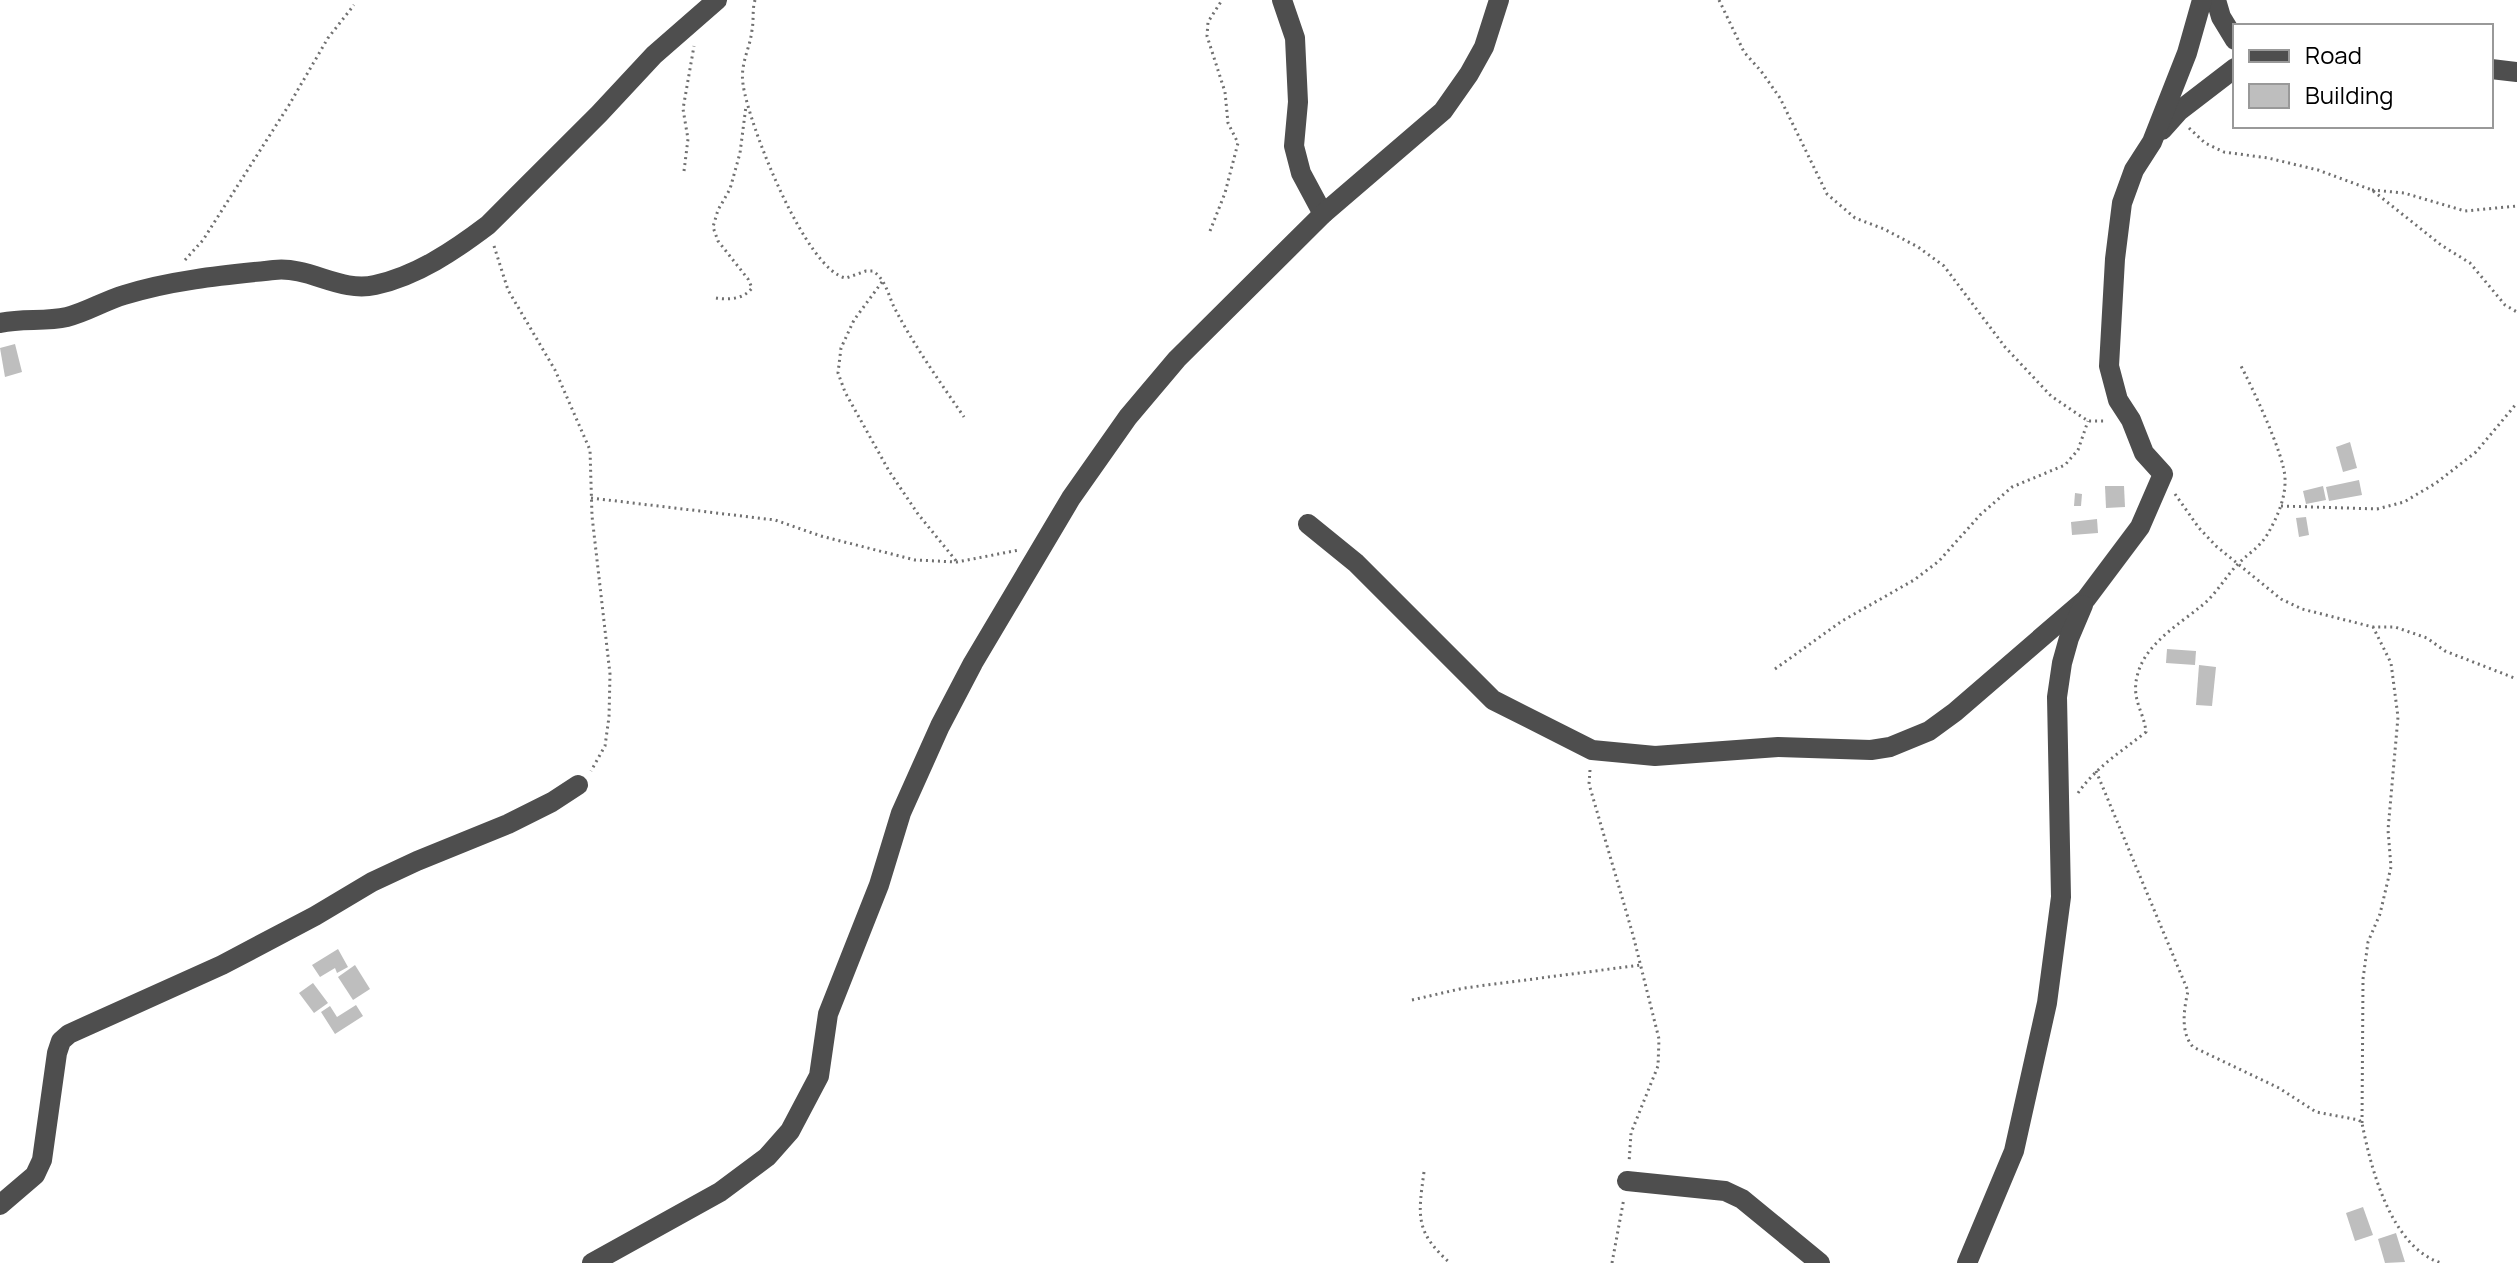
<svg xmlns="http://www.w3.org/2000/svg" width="2517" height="1263" viewBox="0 0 2517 1263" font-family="Manrope,sans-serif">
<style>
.building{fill:#bebebe}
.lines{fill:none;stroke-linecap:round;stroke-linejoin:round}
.path{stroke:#707070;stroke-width:3;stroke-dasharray:2 4;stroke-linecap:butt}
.minor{stroke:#4e4e4e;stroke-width:20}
</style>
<rect width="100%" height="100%" fill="#fff"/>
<!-- building -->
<g class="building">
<path d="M15 344 22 372 5 377 0 348Z"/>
<path d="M2350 442 2357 468 2343 472 2336 447Z"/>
<path d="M2359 480 2362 495 2329 501 2326 487Z"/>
<path d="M2105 486H2124L2125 507 2106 508Z"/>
<path d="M2323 486 2326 500 2306 504 2303 491Z"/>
<path d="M2075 493 2082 494 2081 506H2074Z"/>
<path d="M2306 517 2309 535 2299 537 2296 518Z"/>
<path d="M2097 519 2098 533 2072 535 2071 522Z"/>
<path d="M2167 649 2196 651 2195 665 2166 663Z"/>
<path d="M2199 665 2216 667 2212 706 2196 705Z"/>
<path d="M338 949 348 967 337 973 335 968 320 977 312 965Z"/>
<path d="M355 965 370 989 353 1000 338 977Z"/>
<path d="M313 983 328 1003 314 1013 299 993Z"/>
<path d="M356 1005 363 1016 335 1034 321 1012 330 1006 337 1017Z"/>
<path d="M2363 1207 2373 1235 2355 1241 2346 1213Z"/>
<path d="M2396 1233 2405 1262 2385 1263 2378 1239Z"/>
</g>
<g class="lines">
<!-- path -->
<g class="path">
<path d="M755 0C752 10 754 20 752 30 750 49 740 63 743 84 748 123 806 271 846 278L866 271H873C886 280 888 295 895 309 915 347 940 382 964 417"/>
<path d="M1719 0 1744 52 1761 71 1780 98 1827 194 1855 218 1884 229 1918 247 1944 266 2005 347 2051 396 2088 421H2107"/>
<path d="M2189 128 2205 143 2224 152 2268 158 2318 170 2372 190 2441 245 2470 263 2505 305 2517 312"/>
<path d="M684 171 688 139 683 109 694 46"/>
<path d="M2372 190 2404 193 2465 211 2517 206"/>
<path d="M1210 231 1225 193 1238 143 1228 123 1225 92 1207 36 1208 22 1222 0"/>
<path d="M494 246 508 290 555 370 590 450 592 516 610 674 609 717 605 746 591 771"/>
<path d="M185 260 203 240 289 105 328 38 354 5"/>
<path d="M882 282 854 320 841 348 838 373 845 392 889 471 918 514 957 562"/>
<path d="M716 298C729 300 744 299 752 288L748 279 718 241 713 227 718 210 730 189 740 153 746 106"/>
<path d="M2175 494 2199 528 2216 546 2281 599 2302 609 2373 627H2395L2427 638 2445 651 2517 679"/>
<path d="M591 498 775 520 821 536 915 560 957 562 1019 550"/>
<path d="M2281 506 2377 509 2404 502 2436 483 2476 452 2517 403"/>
<path d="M1775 669 1842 621 1914 580 1939 561 1980 515 2012 487 2065 465 2078 450 2088 421"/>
<path d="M1590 770 1589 784 1633 935 1659 1039 1658 1066 1631 1133 1629 1163"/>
<path d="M2096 771 2188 991C2184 1009 2180 1032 2193 1047L2279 1088 2316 1112 2359 1120 2362 1123C2371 1169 2391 1247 2441 1263"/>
<path d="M2078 793C2097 766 2121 752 2146 732 2144 711 2130 699 2138 673 2146 644 2178 625 2200 607 2215 596 2224 579 2236 566 2246 555 2259 548 2267 535 2277 518 2286 498 2285 478 2284 454 2252 387 2240 364"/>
<path d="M1412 1000 1464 988 1641 965"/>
<path d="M2362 1123 2363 979 2368 942 2380 914 2391 867 2388 830 2398 717 2391 663 2373 627"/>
<path d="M1424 1172C1418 1216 1415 1232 1450 1263"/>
<path d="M1612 1263 1624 1198"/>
</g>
<!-- minor -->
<g class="minor">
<path d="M1282 0 1295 38 1298 102 1294 146 1301 173 1323 214"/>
<path d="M2216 0 2221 17 2235 40"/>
<path d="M2491 69 2517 72"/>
<path d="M2162 130 2179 111 2235 68"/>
<path d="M0 323C22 318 45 322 67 317 87 312 104 301 124 295 171 280 225 275 274 270 310 266 340 293 375 285 417 276 455 250 488 225L599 114 654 55 717 0"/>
<path d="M1308 524 1356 563 1493 700 1592 750 1655 756 1778 747 1871 750 1890 747 1929 731 1955 712 2086 599 2140 527 2163 474 2144 453 2131 420 2118 400 2109 366 2115 259 2122 203 2134 170 2152 142 2187 53 2202 0"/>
<path d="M1627 1181 1725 1191 1742 1199 1820 1263"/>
<path d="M0 1205 35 1175 42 1160 57 1053 61 1041 69 1034 222 965 315 916 372 882 417 861 508 824 552 802 578 785"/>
<path d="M592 1263 720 1192 767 1157 790 1131 819 1076 828 1014 879 885 901 813 940 726 973 663 1071 498 1128 417 1177 359 1323 214 1443 111 1469 74 1484 47 1499 0"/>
<path d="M1967 1263 2014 1151 2047 1003 2061 897 2057 697 2062 663 2069 638 2083 605"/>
</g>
</g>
<!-- legend -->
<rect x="2233" y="24" width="260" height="104" fill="#ffffff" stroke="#999999" stroke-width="2"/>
<rect x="2249" y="50" width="40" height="12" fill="#4e4e4e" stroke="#999999" stroke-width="2"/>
<text x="2305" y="64" font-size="24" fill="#000000">Road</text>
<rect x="2249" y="84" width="40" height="24" fill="#bebebe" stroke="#999999" stroke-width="2"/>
<text x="2305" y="104" font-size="24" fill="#000000">Building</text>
</svg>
